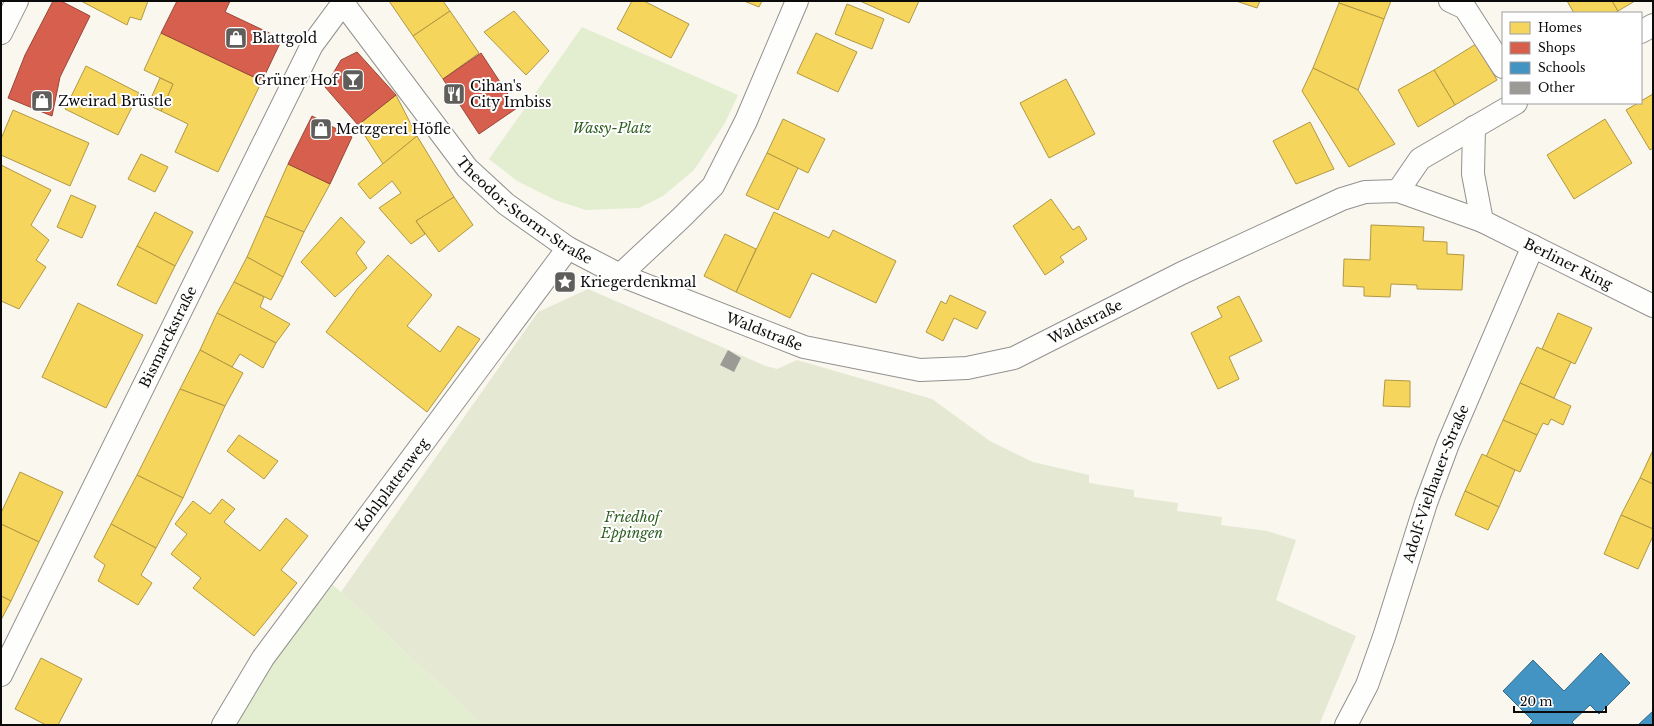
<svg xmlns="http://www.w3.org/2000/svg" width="1654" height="726" viewBox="0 0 1654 726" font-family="'Libre Baskerville',serif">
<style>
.green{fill:#e3eed0}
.cemetery{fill:#e5e9d4}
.homes{fill:#f6d55c;stroke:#b09844}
.shops{fill:#d6604d;stroke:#994639}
.schools{fill:#4393c3;stroke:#326a8c}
.building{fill:#9c9a95}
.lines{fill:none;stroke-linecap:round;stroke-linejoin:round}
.minor-casing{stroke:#93918e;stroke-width:24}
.tertiary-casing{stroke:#93918e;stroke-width:24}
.minor{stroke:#fefefd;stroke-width:22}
.tertiary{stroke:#fefefd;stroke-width:22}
.labels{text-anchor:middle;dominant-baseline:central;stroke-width:4;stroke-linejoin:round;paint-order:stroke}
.poi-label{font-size:14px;fill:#0b0b0b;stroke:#fff;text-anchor:start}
.park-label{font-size:14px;font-style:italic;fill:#2e5f20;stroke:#fff}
.street-label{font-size:14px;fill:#0b0b0b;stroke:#fff}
</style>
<rect width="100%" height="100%" fill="#faf7ef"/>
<!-- green -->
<g class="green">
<path d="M582 27 738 95 725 123 694 170 663 196 639 208 586 210 555 200 517 181 489 159Z"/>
<path d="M333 585 341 592 483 725H236L279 653Z"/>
</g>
<!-- cemetery -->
<path class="cemetery" d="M588 289 766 366 777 369 797 360 932 399 990 441 1033 462 1089 475V483L1134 490V497L1178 503 1177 511 1222 517 1221 525 1267 531 1296 540 1276 600 1356 636 1319 725H483L341 592 538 312Z"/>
<!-- homes -->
<g class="homes">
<path d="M81 1H148L141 20 130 17 127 25Z"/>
<path d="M389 1H443L450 11 413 36Z"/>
<path d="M632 1H644L689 24 671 58 617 29Z"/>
<path d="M744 1H762L759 7Z"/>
<path d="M860 1H919L909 23Z"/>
<path d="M1236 1H1260L1257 8Z"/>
<path d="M1339 1H1391L1384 19 1339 3Z"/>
<path d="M1567 1H1612L1618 11 1615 13H1574Z"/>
<path d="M1612 1H1635L1618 11Z"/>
<path d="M1339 3 1384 19 1358 90 1313 68Z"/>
<path d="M847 4 884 19 872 49 835 34Z"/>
<path d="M450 11 479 53 443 79 413 36Z"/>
<path d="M514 11 549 51 526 75 484 32Z"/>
<path d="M161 33 262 81 218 172 175 152 188 124 161 111 173 84 144 70Z"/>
<path d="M816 33 857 52 838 92 797 73Z"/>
<path d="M1476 44 1497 80 1455 105 1434 70Z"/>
<path d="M86 66 139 93 118 135 65 109Z"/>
<path d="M1313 68 1358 90 1395 144 1349 167 1302 91Z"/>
<path d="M1434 70 1455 105 1418 127 1398 90Z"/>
<path d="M160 78 173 84 161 111 148 105Z"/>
<path d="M1066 79 1095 134 1049 158 1020 103Z"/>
<path d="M1653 94V148L1650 150 1626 110 1638 103H1641V101Z"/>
<path d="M396 95 417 136 383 164 358 125Z"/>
<path d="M13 110 89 143 70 186 1 155V139Z"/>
<path d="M783 119 825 139 808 173 767 153Z"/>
<path d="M1605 119 1632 163 1574 199 1547 155Z"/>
<path d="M1310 122 1334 169 1296 184 1273 141Z"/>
<path d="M417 136 454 197 416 221 425 234 411 244 379 208 401 193 392 181 370 199 358 184Z"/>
<path d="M767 153 798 168 778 210 746 195Z"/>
<path d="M141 154 168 167 155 192 128 179Z"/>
<path d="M288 164 330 184 304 232 265 216Z"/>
<path d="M1 165 51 190 31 225 49 240 36 260 46 267 19 309 1 301Z"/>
<path d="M71 195 96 206 82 238 57 227Z"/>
<path d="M454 197 473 225 439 252 416 221Z"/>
<path d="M1051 199 1073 230 1079 226 1087 239 1060 257 1064 262 1045 275 1013 226Z"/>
<path d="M155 212 193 232 175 266 137 246Z"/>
<path d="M774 212 829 238 833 230 896 261 876 303 812 273 790 318 736 292Z"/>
<path d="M265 216 304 232 283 277 247 257Z"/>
<path d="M341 217 365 242 356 253 367 268 335 297 301 262Z"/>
<path d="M1371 225 1424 227 1423 241 1447 242V254L1464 255 1462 290 1417 289V285L1391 284 1390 297 1364 296V287L1343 286 1344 259 1370 260Z"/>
<path d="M725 234 756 249 736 292 704 276Z"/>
<path d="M137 246 175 266 156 304 117 285Z"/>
<path d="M388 255 432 295 407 326 440 352 458 326 480 339 427 412 326 332 358 288Z"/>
<path d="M247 257 283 277 271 300 234 282Z"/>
<path d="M234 282 264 297 260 307 290 324 276 343 217 313Z"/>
<path d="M950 295 986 312 977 329 954 318 943 341 926 332 941 301 946 304Z"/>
<path d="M1239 296 1262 341 1229 357 1239 379 1218 389 1191 333 1222 317 1217 307Z"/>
<path d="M78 303 143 335 106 408 42 377Z"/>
<path d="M217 313 276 343 263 368 240 354 232 367 200 350Z"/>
<path d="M1558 313 1592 328 1575 364 1542 349Z"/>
<path d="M1537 347 1571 362 1554 398 1520 383Z"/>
<path d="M200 350 243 373 225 406 180 389Z"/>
<path d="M1385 380 1410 381V407L1383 406Z"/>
<path d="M1520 383 1571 406 1563 425 1551 419 1548 425 1543 423 1537 435 1503 420Z"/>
<path d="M180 389 225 406 183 498 137 475Z"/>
<path d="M1503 420 1537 435 1520 472 1486 457Z"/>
<path d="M239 435 278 461 264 479 227 451Z"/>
<path d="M1653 450V484L1640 478Z"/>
<path d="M1482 454 1515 470 1499 507 1465 491Z"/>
<path d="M20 472 63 492 39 542 1 524V513Z"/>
<path d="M137 475 183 498 156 548 111 524Z"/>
<path d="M1640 478 1653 484V529L1621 515Z"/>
<path d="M1465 491 1499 507 1488 530 1455 515Z"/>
<path d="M222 499 235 509 224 522 260 551 286 518 308 536 281 570 297 583 254 636 193 588 201 578 171 554 187 534 175 524 193 501 210 514Z"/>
<path d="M1621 515 1653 529V536L1638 569 1604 554Z"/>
<path d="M1 524 39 542 11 601 1 596Z"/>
<path d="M111 524 156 548 141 575 152 583 138 605 98 581 105 565 94 557Z"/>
<path d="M1 596 11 601 1 620Z"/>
<path d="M41 658 82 679 58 725H46L15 709Z"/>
</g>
<!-- shops -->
<g class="shops">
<path d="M53 1H61L90 16 60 77 52 116 8 98 25 55Z"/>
<path d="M177 1H230L225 12 282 39 262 81 161 33Z"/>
<path d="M357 52 396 95 358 125 325 87 341 60Z"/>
<path d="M481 53 517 108 479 134 443 79Z"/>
<path d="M312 116 352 137 330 184 288 164Z"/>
</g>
<!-- schools -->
<g class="schools">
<path d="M1601 653 1630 683 1599 714 1590 705 1572 722 1575 725H1529L1533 721 1503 691 1533 660 1564 691Z"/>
<path d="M1653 711V725H1638Z"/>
</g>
<!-- building -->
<path class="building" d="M728 350 741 358 734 372 720 365Z"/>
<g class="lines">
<!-- minor casing -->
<g class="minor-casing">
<g id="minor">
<path d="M1450 1 1465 8 1503 67"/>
<path id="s1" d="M343 3 467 168 506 204 568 248 620 275 804 347 920 370 967 368 1014 358 1182 273 1342 199 1365 192 1398 191 1482 221 1653 306"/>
<path d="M1641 32 1653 25"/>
<path d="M1 33 17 1"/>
<path d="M1474 127 1473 174 1482 221"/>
<path d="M1398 191 1420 159 1516 103"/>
<path d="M620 275 681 218 713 186 746 121 797 1"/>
<path id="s2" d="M223 725 263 658 568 248"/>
<path id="s3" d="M1346 725 1367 685 1384 637 1426 503 1448 444 1533 246"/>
</g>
</g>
<!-- tertiary casing -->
<g class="tertiary-casing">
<g id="tertiary">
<path id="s4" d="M1 675 312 45 343 3 341 1"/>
</g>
</g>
<!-- minor -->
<use href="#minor" class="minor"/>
<!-- tertiary -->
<use href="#tertiary" class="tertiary"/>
</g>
<!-- icons -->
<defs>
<g id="shop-square" transform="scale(1.15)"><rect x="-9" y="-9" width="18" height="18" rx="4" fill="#5f5e5b" stroke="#fff"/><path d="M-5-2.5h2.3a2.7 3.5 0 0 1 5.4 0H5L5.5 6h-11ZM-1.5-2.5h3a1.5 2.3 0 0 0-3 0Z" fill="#fff"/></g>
<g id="bar-square" transform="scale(1.15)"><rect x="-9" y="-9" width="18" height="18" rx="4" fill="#5f5e5b" stroke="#fff"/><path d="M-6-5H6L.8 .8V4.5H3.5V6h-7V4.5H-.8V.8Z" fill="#fff"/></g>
<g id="restaurant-square" transform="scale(1.15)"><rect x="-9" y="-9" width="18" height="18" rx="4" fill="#5f5e5b" stroke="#fff"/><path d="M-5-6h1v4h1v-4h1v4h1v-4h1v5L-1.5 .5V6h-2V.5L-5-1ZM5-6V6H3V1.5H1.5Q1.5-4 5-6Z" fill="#fff"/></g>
<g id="sight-square" transform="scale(1.15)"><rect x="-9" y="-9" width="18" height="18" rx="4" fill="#5f5e5b" stroke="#fff"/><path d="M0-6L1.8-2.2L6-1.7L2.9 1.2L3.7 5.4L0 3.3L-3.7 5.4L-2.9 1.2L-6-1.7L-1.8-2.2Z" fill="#fff"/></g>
</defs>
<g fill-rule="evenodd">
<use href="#shop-square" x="236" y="38"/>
<use href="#bar-square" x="353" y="80"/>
<use href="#restaurant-square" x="454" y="94"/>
<use href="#shop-square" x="42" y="101"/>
<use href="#shop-square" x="321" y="129"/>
<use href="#sight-square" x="565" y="282"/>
</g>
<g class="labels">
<!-- poi labels -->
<g class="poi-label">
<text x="252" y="38">Blattgold</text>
<text x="338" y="80" text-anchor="end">Grüner Hof</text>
<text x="470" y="86">Cihan's<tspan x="470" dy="16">City Imbiss</tspan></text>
<text x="58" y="101">Zweirad Brüstle</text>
<text x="336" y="129">Metzgerei Höfle</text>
<text x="580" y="282">Kriegerdenkmal</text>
</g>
<!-- park labels -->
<g class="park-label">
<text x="612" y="128">Wassy-Platz</text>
<text x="632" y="517">Friedhof<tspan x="632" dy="16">Eppingen</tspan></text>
</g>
<!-- street labels -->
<g class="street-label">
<text stroke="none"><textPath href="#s1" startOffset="278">Theodor-Storm-Straße</textPath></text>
<text stroke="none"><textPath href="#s1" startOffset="1412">Berliner Ring</textPath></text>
<text stroke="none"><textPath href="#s1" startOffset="885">Waldstraße</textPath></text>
<text stroke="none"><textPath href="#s1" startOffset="549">Waldstraße</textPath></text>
<text stroke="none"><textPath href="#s4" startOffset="377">Bismarckstraße</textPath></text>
<text stroke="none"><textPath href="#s2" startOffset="294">Kohlplattenweg</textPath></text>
<text stroke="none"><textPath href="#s3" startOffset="258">Adolf-Vielhauer-Straße</textPath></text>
</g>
</g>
<!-- border -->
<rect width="1654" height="726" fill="none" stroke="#0b0b0b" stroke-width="4"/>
<!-- legend -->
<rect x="1502" y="12" width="140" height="92" fill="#ffffff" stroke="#9d9d9d"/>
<rect x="1510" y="22" width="20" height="12" fill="#f6d55c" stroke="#9d9d9d"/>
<text x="1538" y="32" font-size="12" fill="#0b0b0b">Homes</text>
<rect x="1510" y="42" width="20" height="12" fill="#d6604d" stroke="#9d9d9d"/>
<text x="1538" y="52" font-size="12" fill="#0b0b0b">Shops</text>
<rect x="1510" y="62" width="20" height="12" fill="#4393c3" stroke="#9d9d9d"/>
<text x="1538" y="72" font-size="12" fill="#0b0b0b">Schools</text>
<rect x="1510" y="82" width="20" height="12" fill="#9c9a95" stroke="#9d9d9d"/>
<text x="1538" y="92" font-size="12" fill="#0b0b0b">Other</text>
<!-- scale -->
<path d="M1514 706v6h92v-6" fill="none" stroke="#0b0b0b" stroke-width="2"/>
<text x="1520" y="706" font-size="12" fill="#0b0b0b" stroke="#ffffff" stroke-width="3" paint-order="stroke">20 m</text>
</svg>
